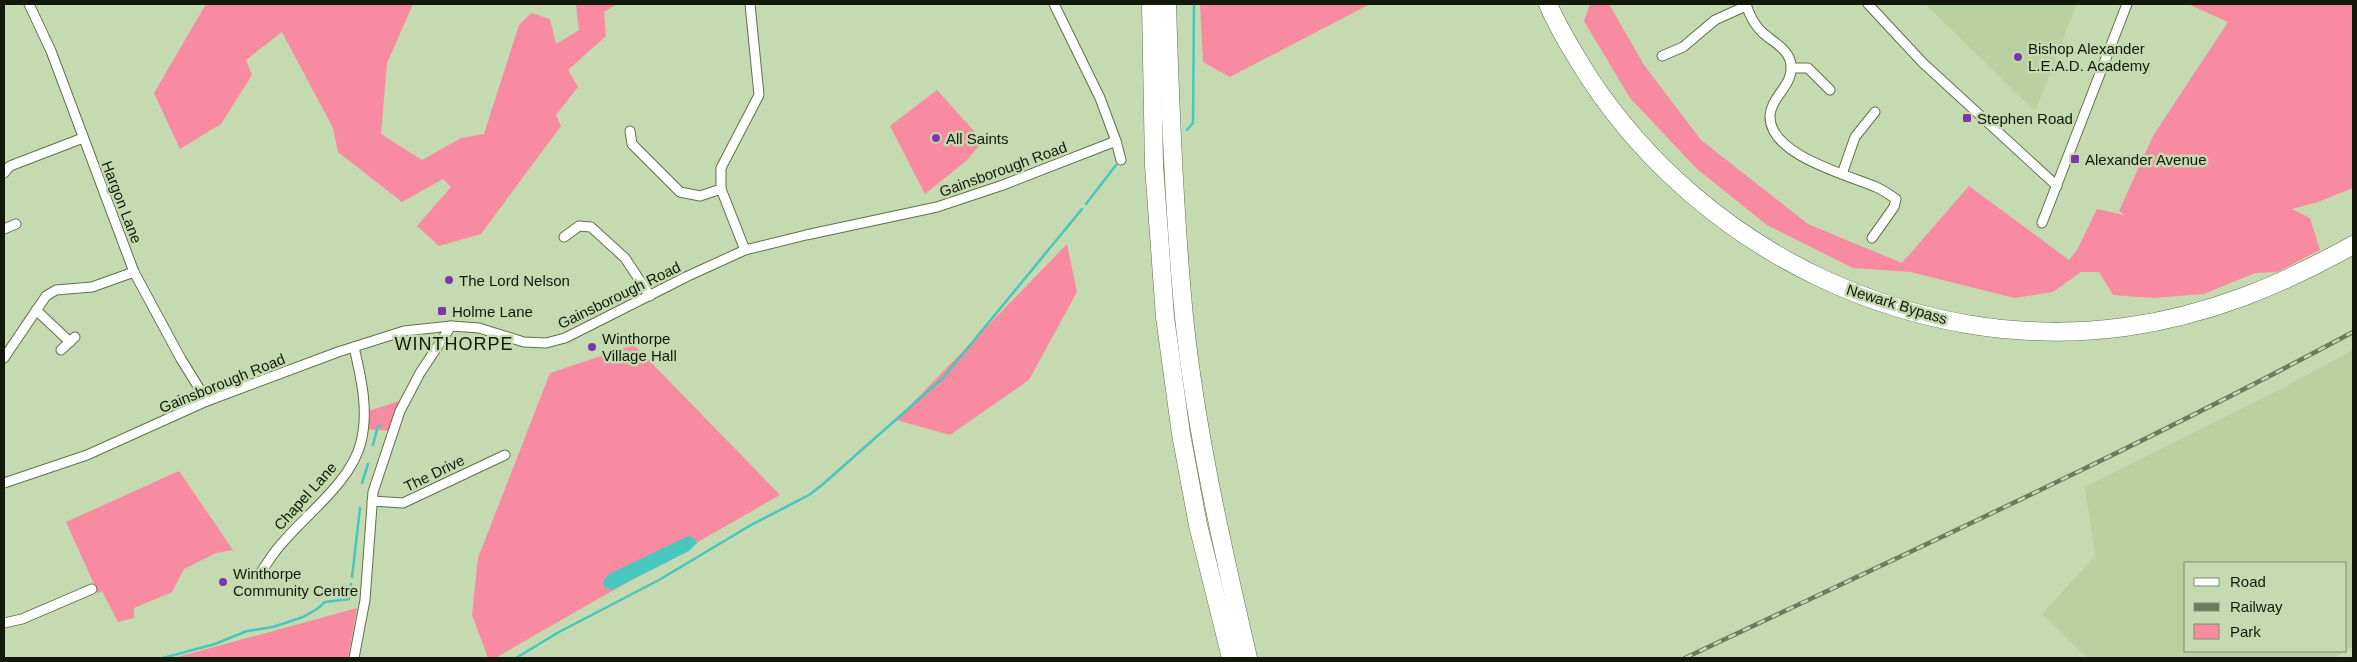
<svg xmlns="http://www.w3.org/2000/svg" width="2357" height="662" viewBox="0 0 2357 662" font-family="Helvetica,sans-serif">
<style>
.built{fill:#b9d1a1;fill-rule:evenodd}
.green{fill:#f88b9f}
.water{fill:#48c7bf}
.lines{fill:none;stroke-linecap:round;stroke-linejoin:round}
.stream{stroke:#48c7bf;stroke-width:2.5}
.street-casing{stroke:#5f714c;stroke-width:11}
.highway-casing{stroke:#5f714c;stroke-width:19}
.street{stroke:#fff;stroke-width:9}
.highway{stroke:#fff;stroke-width:18}
.rail-casing{stroke:#6c7a5e;stroke-width:4.5}
.rail{stroke:#c5dab1;stroke-width:2.5;stroke-dasharray:8;stroke-linecap:butt}
.poi-dot{fill:#7e37aa;stroke:#c5dab1;stroke-width:2}
.labels{text-anchor:middle;dominant-baseline:central;stroke-width:5;stroke-linejoin:round;paint-order:stroke}
.poi-label{font-size:15px;fill:#12190a;stroke:#c5dab1;text-anchor:start}
.street-label{font-size:15px;fill:#12190a;stroke:#c5dab1}
.quarter-label{font-size:18px;letter-spacing:1px;fill:#12190a;stroke:#c5dab1}
</style>
<rect width="100%" height="100%" fill="#c5dab1"/>
<!-- built -->
<g class="built">
<path d="M1925 4H2077L2035 111Z"/>
<path d="M2353 350V647L2333 658H2087L2042 614 2095 556 2085 487 2283 388ZM2186 563H2346V651H2186Z"/>
</g>
<!-- green -->
<g class="green">
<path d="M206 4H413L387 63 381 134 422 160 461 138 484 134 519 25 531 13 550 19 556 44 579 30 576 4H617L604 12 606 36 568 70 578 87 556 115 561 126 481 234 439 246 417 226 451 187 443 179 402 202 338 152 333 128 282 32 246 60 252 75 221 124 180 149 154 93Z"/>
<path d="M1200 4H1370L1230 77 1203 62Z"/>
<path d="M1590 4H1609L1644 65 1701 140 1808 224 1902 263 1969 186 2069 260 2077 250 2097 209 2124 215 2119 211 2153 136 2228 22 2188 4H2353V188L2318 202 2292 209 2310 218 2320 250 2277 272 2255 273 2204 294 2154 298 2113 295 2099 272H2081L2053 292 2014 298 1910 272 1853 268 1767 225 1697 169 1630 98 1584 21Z"/>
<path d="M937 90 983 141 966 161 925 194 890 126Z"/>
<path d="M1067 244 1077 292 1029 380 950 435 896 420Z"/>
<path d="M634 345 780 495 495 658H488L472 615 478 558 550 373Z"/>
<path d="M406 399 392 431 363 429 365 412Z"/>
<path d="M179 471 233 550 216 553 184 569 172 592 134 608V618L118 622 102 591 98 593 66 522Z"/>
<path d="M357 608 348 658H174Z"/>
</g>
<!-- water -->
<path class="water" d="M688 536 695 539 697 543 689 551 612 590 604 587 603 581 609 574Z"/>
<g class="lines">
<!-- stream -->
<g class="stream">
<path d="M1187 130 1193 123 1194 4"/>
<path d="M1086 204 1116 165"/>
<path d="M373 445 378 426H381"/>
<path d="M362 483 368 464"/>
<path d="M352 577 360 508"/>
<path d="M163 658 215 644 247 631 273 627 303 617 317 609 325 602 349 599 351 584"/>
<path d="M516 658 559 632 659 580 751 525 809 495 822 485 943 378 1082 209"/>
</g>
<!-- street casing -->
<g class="street-casing">
<g id="street">
<path d="M29 4 51 51 134 272 181 359 207 401"/>
<path d="M1054 4 1100 98 1116 141"/>
<path d="M1746 4C1749 14 1755 26 1763 33 1772 41 1786 48 1790 60 1797 84 1771 95 1770 116 1769 155 1848 175 1876 187 1883 190 1890 195 1896 199L1894 207 1872 238"/>
<path d="M1868 4 1923 63 2057 186"/>
<path d="M1662 56 1683 47 1715 20 1746 6"/>
<path d="M1791 68H1808L1830 90"/>
<path d="M630 131 632 144 680 192 700 196 721 189"/>
<path d="M4 173 10 166 83 138"/>
<path d="M1842 174 1855 137 1875 112"/>
<path d="M2042 223 2127 4"/>
<path d="M4 229 16 224"/>
<path d="M564 237 579 226 591 227 625 258 650 296"/>
<path d="M745 250 721 189V168L759 95 750 4"/>
<path d="M36 310 70 342"/>
<path d="M61 350 75 337"/>
<path d="M4 358 46 296 56 290 92 287 134 272"/>
<path d="M4 483 87 455 207 401 338 352 404 331 451 326 479 328 524 342 546 343 565 338 688 276 745 250 806 235 937 207 1003 185 1116 141 1121 160"/>
<path d="M372 501 403 503 505 455"/>
<path d="M261 572C268 562 275 550 284 541 309 512 352 480 361 442 369 410 361 378 354 347"/>
<path d="M4 623 22 619 92 589"/>
<path d="M354 658 365 600 373 492 400 411 420 373 451 326"/>
</g>
</g>
<!-- highway casing -->
<g class="highway-casing">
<g id="highway">
<path d="M1151 4 1154 165 1165 317 1181 434 1198 525 1231 658"/>
<path d="M1167 4C1170 108 1174 213 1184 317 1196 432 1222 546 1248 658"/>
<path d="M1548 4C1559 30 1575 55 1590 79 1705 253 1917 355 2125 327 2210 315 2279 286 2353 245"/>
</g>
</g>
<!-- street -->
<use href="#street" class="street"/>
<!-- highway -->
<use href="#highway" class="highway"/>
<!-- rail casing -->
<g class="rail-casing">
<path id="rail" d="M1685 658C1909 552 2135 449 2353 332"/>
</g>
<!-- rail -->
<use href="#rail" class="rail"/>
</g>
<!-- markers -->
<g class="poi-dot">
<circle cx="2018" cy="57" r="5"/>
<rect x="1962" y="113" width="10" height="10" rx="2.5"/>
<circle cx="936" cy="138" r="5"/>
<rect x="2070" y="154" width="10" height="10" rx="2.5"/>
<circle cx="449" cy="280" r="5"/>
<rect x="437" y="306" width="10" height="10" rx="2.5"/>
<circle cx="592" cy="347" r="5"/>
<circle cx="223" cy="582" r="5"/>
</g>
<g class="labels">
<!-- poi labels -->
<g class="poi-label">
<text x="2028" y="48">Bishop Alexander<tspan x="2028" dy="17">L.E.A.D. Academy</tspan></text>
<text x="1977" y="118">Stephen Road</text>
<text x="946" y="138">All Saints</text>
<text x="2085" y="159">Alexander Avenue</text>
<text x="459" y="280">The Lord Nelson</text>
<text x="452" y="311">Holme Lane</text>
<text x="602" y="338">Winthorpe<tspan x="602" dy="17">Village Hall</tspan></text>
<text x="233" y="573">Winthorpe<tspan x="233" dy="17">Community Centre</tspan></text>
</g>
<!-- street labels -->
<g class="street-label">
<text transform="translate(1003 169) rotate(-20)">Gainsborough Road</text>
<text transform="translate(122 202) rotate(69)">Hargon Lane</text>
<text transform="translate(619 295) rotate(-26)">Gainsborough Road</text>
<text transform="translate(1897 304) rotate(17)">Newark Bypass</text>
<text transform="translate(222 383) rotate(-22)">Gainsborough Road</text>
<text transform="translate(434 473) rotate(-26)">The Drive</text>
<text transform="translate(305 496) rotate(-48)">Chapel Lane</text>
</g>
<!-- quarter labels -->
<g class="quarter-label">
<text x="454" y="344">WINTHORPE</text>
</g>
</g>
<!-- border -->
<rect width="2357" height="662" fill="none" stroke="#12190a" stroke-width="10"/>
<!-- legend -->
<rect x="2184" y="562" width="162" height="90" fill="#c5dab1" stroke="#7d8d6e"/>
<rect x="2194" y="578" width="25" height="8" fill="#ffffff" stroke="#7d8d6e"/>
<text x="2230" y="587" font-size="15" fill="#12190a">Road</text>
<rect x="2194" y="603" width="25" height="8" fill="#6c7a5e" stroke="#7d8d6e"/>
<text x="2230" y="612" font-size="15" fill="#12190a">Railway</text>
<rect x="2194" y="624" width="25" height="15" fill="#f88b9f" stroke="#7d8d6e"/>
<text x="2230" y="637" font-size="15" fill="#12190a">Park</text>
</svg>
